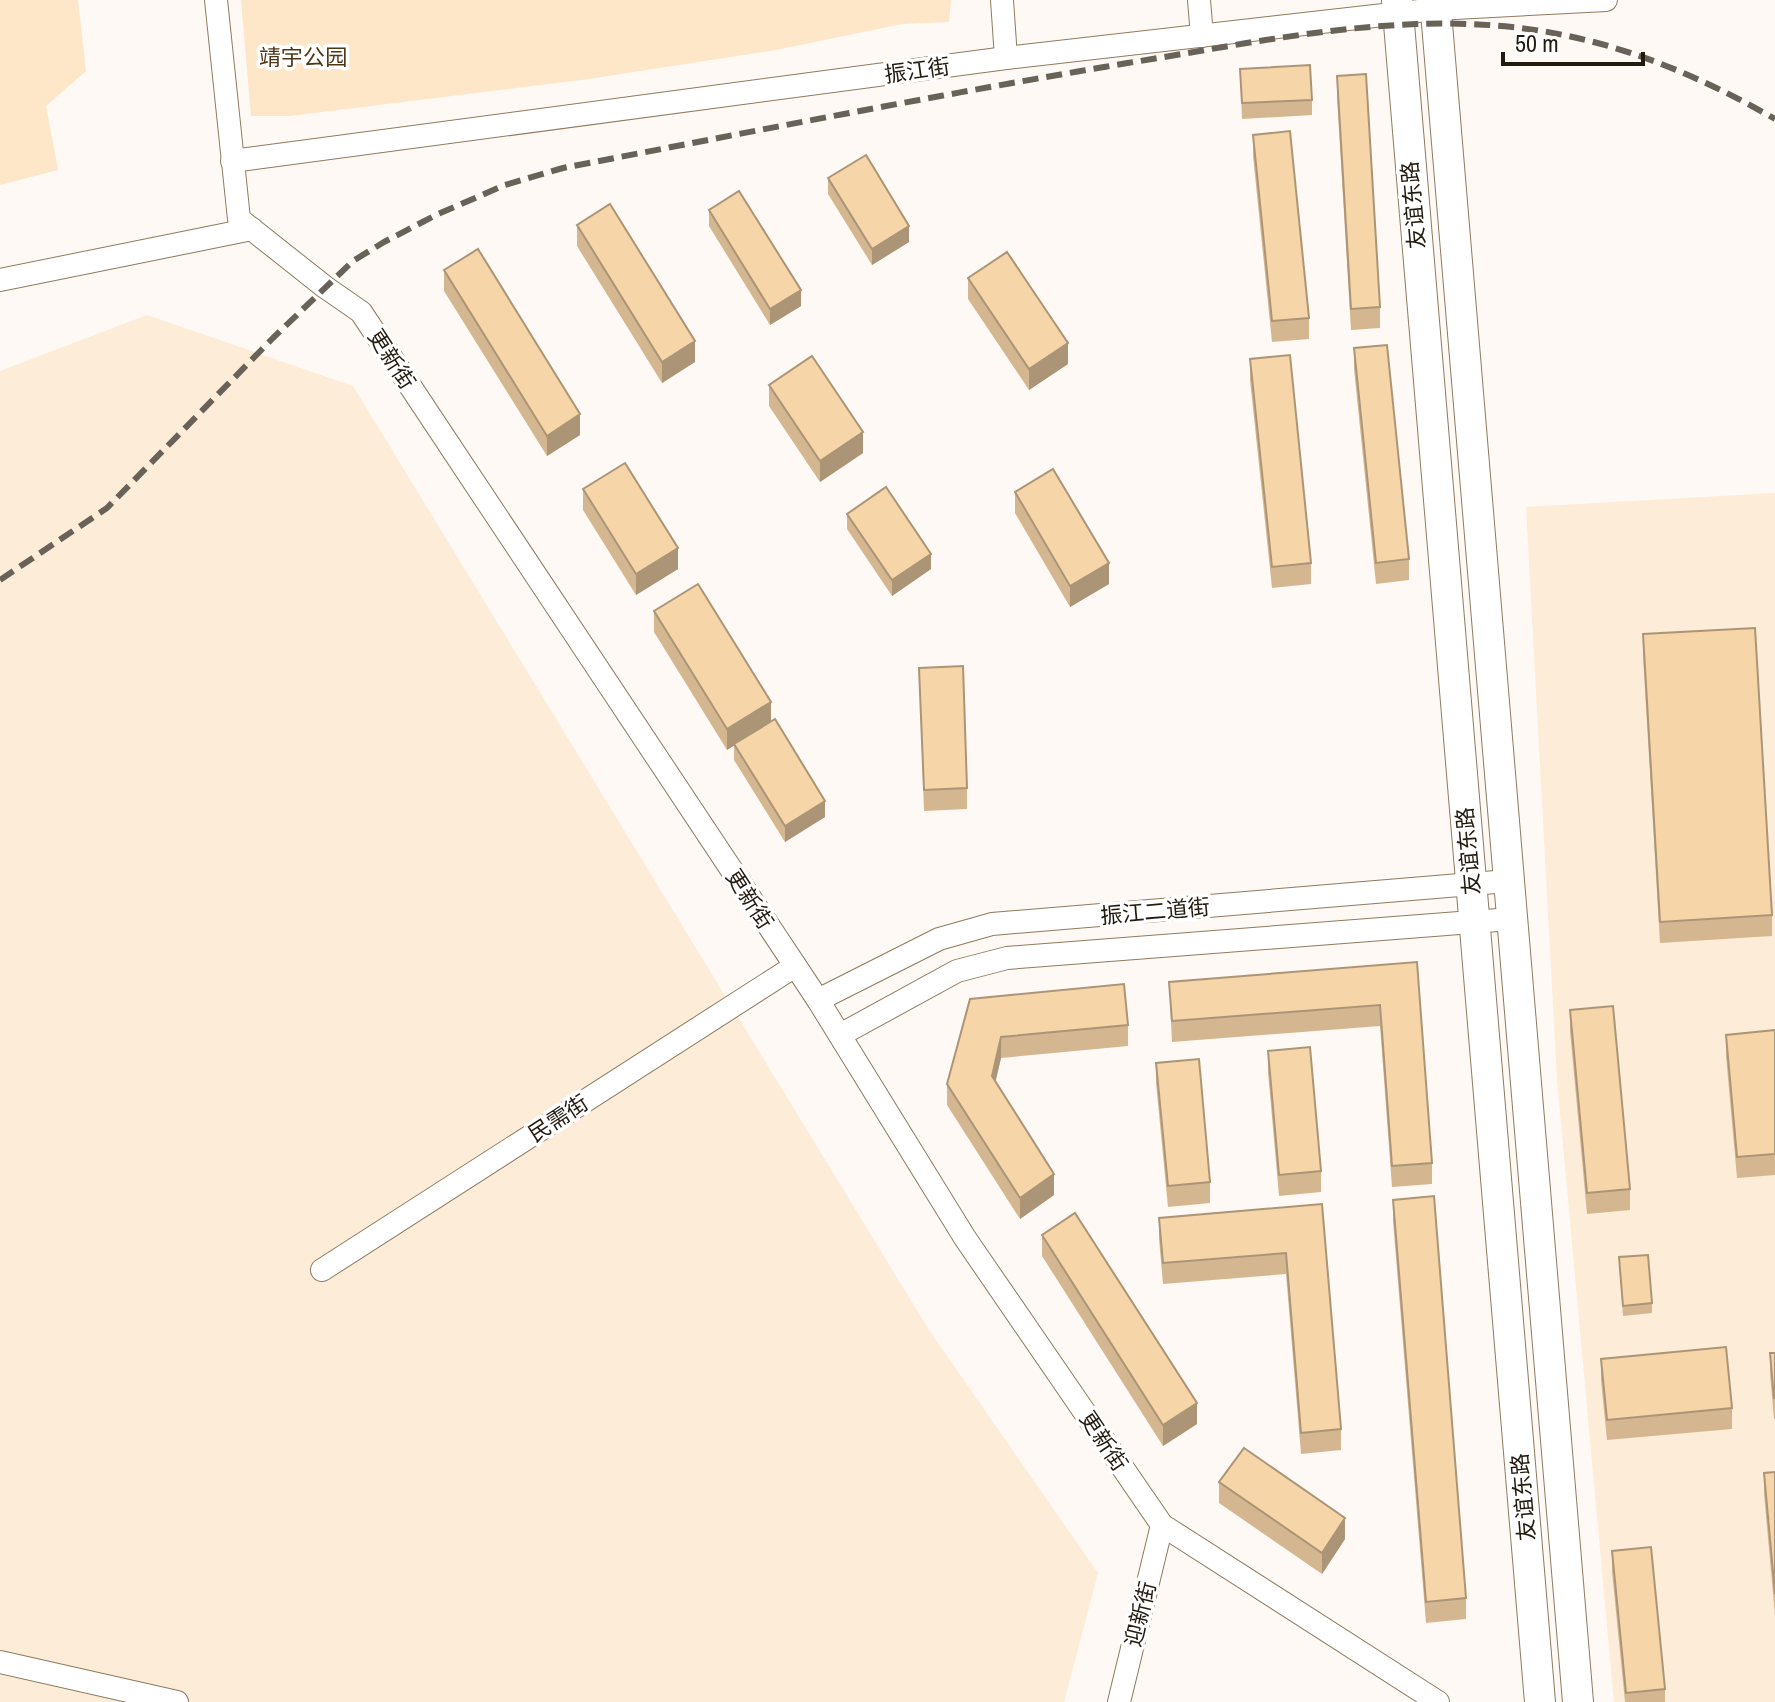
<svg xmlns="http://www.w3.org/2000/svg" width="1775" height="1702" viewBox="0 0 1775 1702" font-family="'Archivo Narrow','Noto Sans SC',sans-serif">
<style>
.built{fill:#fdecd7}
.green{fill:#fee6c8}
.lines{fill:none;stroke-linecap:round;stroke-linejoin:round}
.secondary-casing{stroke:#8e7a5f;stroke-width:24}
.highway-casing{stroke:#8e7a5f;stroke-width:32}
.secondary{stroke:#fff;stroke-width:22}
.highway{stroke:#fff;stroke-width:30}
.rail{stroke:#696259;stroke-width:6;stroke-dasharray:16 8;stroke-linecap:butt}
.wall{fill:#d4b791}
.shaded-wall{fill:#ac9576}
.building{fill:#f6d5a9;stroke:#ac9576;stroke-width:2}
.labels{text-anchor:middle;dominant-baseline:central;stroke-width:7;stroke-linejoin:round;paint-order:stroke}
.park-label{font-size:22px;fill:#4f3716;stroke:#fff}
.street-label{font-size:22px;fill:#231b10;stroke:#fff}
</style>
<rect width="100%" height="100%" fill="#fef9f4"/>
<!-- built -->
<g class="built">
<path d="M147 315 353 386 929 1330 1098 1573 1064 1702H0V371Z"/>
<path d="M1775 493V1702H1614L1557 1079 1526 507Z"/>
</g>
<!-- green -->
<g class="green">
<path d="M0 0H78L86 71 46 106 58 170 0 185Z"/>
<path d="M241 0H951L949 22 902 24 776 50 589 79 290 116H251Z"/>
</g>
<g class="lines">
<!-- secondary casing -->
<g class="secondary-casing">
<g id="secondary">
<path d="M216 0 239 219 325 287 361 312 818 1000 965 1238 1162 1525 1438 1702"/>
<path d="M1002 0 1006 58"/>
<path d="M1199 0 1202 36"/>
<path d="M232 161 1006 58 1436 9 1606 0"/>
<path d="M0 280 252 229"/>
<path d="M818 1000 939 939 992 924 1508 881"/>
<path d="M840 1035 957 971 1007 958 1511 919"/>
<path d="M322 1270 795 966"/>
<path d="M0 1662 177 1702"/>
<path d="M1119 1702 1162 1525"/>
</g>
</g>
<!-- highway casing -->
<g class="highway-casing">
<g id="highway">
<path d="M1397 0 1540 1702"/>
<path d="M1435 0 1578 1702"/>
</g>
</g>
<!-- secondary -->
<use href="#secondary" class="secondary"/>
<!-- highway -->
<use href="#highway" class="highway"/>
<!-- rail -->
<path class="rail" d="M0 580 107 508 273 338 353 261 384 242 438 214 505 185 563 168C755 131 947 93 1140 61 1263 41 1387 14 1512 27 1607 37 1693 72 1775 119"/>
</g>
<!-- wall -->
<g class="wall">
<path d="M1240 69 1312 100V115L1242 119Z"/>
<path d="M1337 76 1380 307V328L1351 330 1337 97Z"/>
<path d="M1253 135 1309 318V339L1272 342 1253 156Z"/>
<path d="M828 178 909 242 872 265 828 194Z"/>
<path d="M709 210 801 306 770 325 709 226Z"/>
<path d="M577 225 695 362 662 383 577 246Z"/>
<path d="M444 270 580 435 547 456 444 291Z"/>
<path d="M968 278 1068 364 1029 390 968 299Z"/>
<path d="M1354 348 1409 559V580L1376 584 1354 369Z"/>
<path d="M1250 359 1311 563V584L1272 588 1250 380Z"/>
<path d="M769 385 863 453 820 482 769 406Z"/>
<path d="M583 489 678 569 636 595 583 510Z"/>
<path d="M1015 492 1109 584 1070 607 1015 513Z"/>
<path d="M847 514 931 569 892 596 847 529Z"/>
<path d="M654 611 771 721 825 817 785 842 734 760V745L727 750 654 632Z"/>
<path d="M1643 634 1772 915V936L1660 943 1643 655Z"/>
<path d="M919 668 967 788V809L924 811Z"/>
<path d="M1417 962 1432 1163V1184L1392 1187 1380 1026 1172 1042 1169 982Z"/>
<path d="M970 999 1128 1025V1046L1001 1058 995 1082 1054 1195 1020 1219 947 1105V1084Z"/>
<path d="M1570 1010 1630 1189V1210L1587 1214 1570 1031Z"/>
<path d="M1775 1030V1175L1737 1178 1726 1056V1035Z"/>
<path d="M1268 1051 1321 1171V1192L1279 1196 1268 1072Z"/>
<path d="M1156 1063 1210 1182V1203L1168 1207 1156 1083Z"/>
<path d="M1393 1200 1466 1598V1619L1426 1623 1393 1221Z"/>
<path d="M1322 1204 1341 1429V1450L1301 1454 1286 1274 1163 1284 1159 1239V1218Z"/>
<path d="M1042 1235 1197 1424 1163 1446 1042 1256Z"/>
<path d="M1619 1257 1652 1303V1313L1623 1316Z"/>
<path d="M1770 1353H1775V1419H1774L1770 1374Z"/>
<path d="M1601 1359 1732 1408V1429L1607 1440 1601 1380Z"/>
<path d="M1775 1472V1615L1764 1494V1473Z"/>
<path d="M1219 1482 1345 1539 1322 1574 1219 1503Z"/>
<path d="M1612 1551 1665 1689V1702H1625L1612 1572Z"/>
</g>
<!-- shaded-wall -->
<g class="shaded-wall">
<path d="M909 226V242L872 265V249Z"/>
<path d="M801 290V306L770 325V309Z"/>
<path d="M695 341V362L662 383V362Z"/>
<path d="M1068 343V364L1029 390V369Z"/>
<path d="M580 414V435L547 456V436Z"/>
<path d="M863 432V453L820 482V461Z"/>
<path d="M678 548V569L636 595V574Z"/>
<path d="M931 554V569L892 596V580Z"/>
<path d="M1109 563V584L1070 607V586Z"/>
<path d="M771 702V723L727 750V729Z"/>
<path d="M825 801V817L785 842V826Z"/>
<path d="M1001 1037V1058L992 1097V1076Z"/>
<path d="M1054 1174V1195L1020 1219V1198Z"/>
<path d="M1197 1403V1424L1163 1446V1425Z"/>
<path d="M1345 1518V1539L1322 1574V1553Z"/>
</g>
<!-- building -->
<g class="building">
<path d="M1310 65 1312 100 1242 103 1240 69Z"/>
<path d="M1366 74 1380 307 1351 309 1337 76Z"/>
<path d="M1290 131 1309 318 1272 321 1253 135Z"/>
<path d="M866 155 909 226 872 249 828 178Z"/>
<path d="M739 191 801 290 770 309 709 210Z"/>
<path d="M610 204 695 341 662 362 577 225Z"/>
<path d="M478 249 580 414 547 436 444 270Z"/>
<path d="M1007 252 1068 343 1029 369 968 278Z"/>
<path d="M1387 345 1409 559 1376 563 1354 348Z"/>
<path d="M1290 355 1311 563 1272 567 1250 359Z"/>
<path d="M812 356 863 432 820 461 769 385Z"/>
<path d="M625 463 678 548 636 574 583 489Z"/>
<path d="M1053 469 1109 563 1070 586 1015 492Z"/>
<path d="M886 487 931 554 892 580 847 514Z"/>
<path d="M698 584 771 702 727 729 654 611Z"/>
<path d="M1755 628 1772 915 1660 922 1643 634Z"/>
<path d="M963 666 967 788 924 790 919 668Z"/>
<path d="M775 719 825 801 785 826 734 744Z"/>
<path d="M1417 962 1432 1163 1392 1166 1380 1005 1172 1021 1169 982Z"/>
<path d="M1124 984 1128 1025 1001 1037 992 1076 1054 1174 1020 1198 947 1084 970 999Z"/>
<path d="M1613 1006 1630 1189 1587 1193 1570 1010Z"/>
<path d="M1775 1030V1154L1737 1157 1726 1035Z"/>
<path d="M1310 1047 1321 1171 1279 1175 1268 1051Z"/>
<path d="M1199 1059 1210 1182 1168 1186 1156 1063Z"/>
<path d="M1434 1196 1466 1598 1426 1602 1393 1200Z"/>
<path d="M1322 1204 1341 1429 1301 1433 1286 1253 1163 1263 1159 1218Z"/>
<path d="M1075 1213 1197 1403 1163 1425 1042 1235Z"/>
<path d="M1648 1255 1652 1303 1623 1306 1619 1257Z"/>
<path d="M1726 1347 1732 1408 1607 1420 1601 1359Z"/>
<path d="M1770 1353H1775V1398H1774Z"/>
<path d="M1244 1448 1345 1518 1322 1553 1219 1482Z"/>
<path d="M1775 1472V1594L1764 1473Z"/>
<path d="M1651 1547 1665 1689 1626 1693 1612 1551Z"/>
</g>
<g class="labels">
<!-- park labels -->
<g class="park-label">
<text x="303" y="57">靖宇公园</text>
</g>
<!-- street labels -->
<g class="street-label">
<text transform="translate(917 70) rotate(-8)">振江街</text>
<text transform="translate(1413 205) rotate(-95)">友谊东路</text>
<text transform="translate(392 359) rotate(57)">更新街</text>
<text transform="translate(1468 851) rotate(-95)">友谊东路</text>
<text transform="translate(750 899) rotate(57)">更新街</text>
<text transform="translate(1155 911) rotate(-5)">振江二道街</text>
<text transform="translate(558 1118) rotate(-33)">民需街</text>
<text transform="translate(1104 1441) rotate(56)">更新街</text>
<text transform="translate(1523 1497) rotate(-95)">友谊东路</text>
<text transform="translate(1140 1614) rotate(-76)">迎新街</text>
</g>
</g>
<!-- scale -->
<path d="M1503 52v12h140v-12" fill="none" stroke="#231b10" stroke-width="4"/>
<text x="1515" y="52" font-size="24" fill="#231b10" stroke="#ffffff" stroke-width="6" paint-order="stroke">50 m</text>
</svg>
